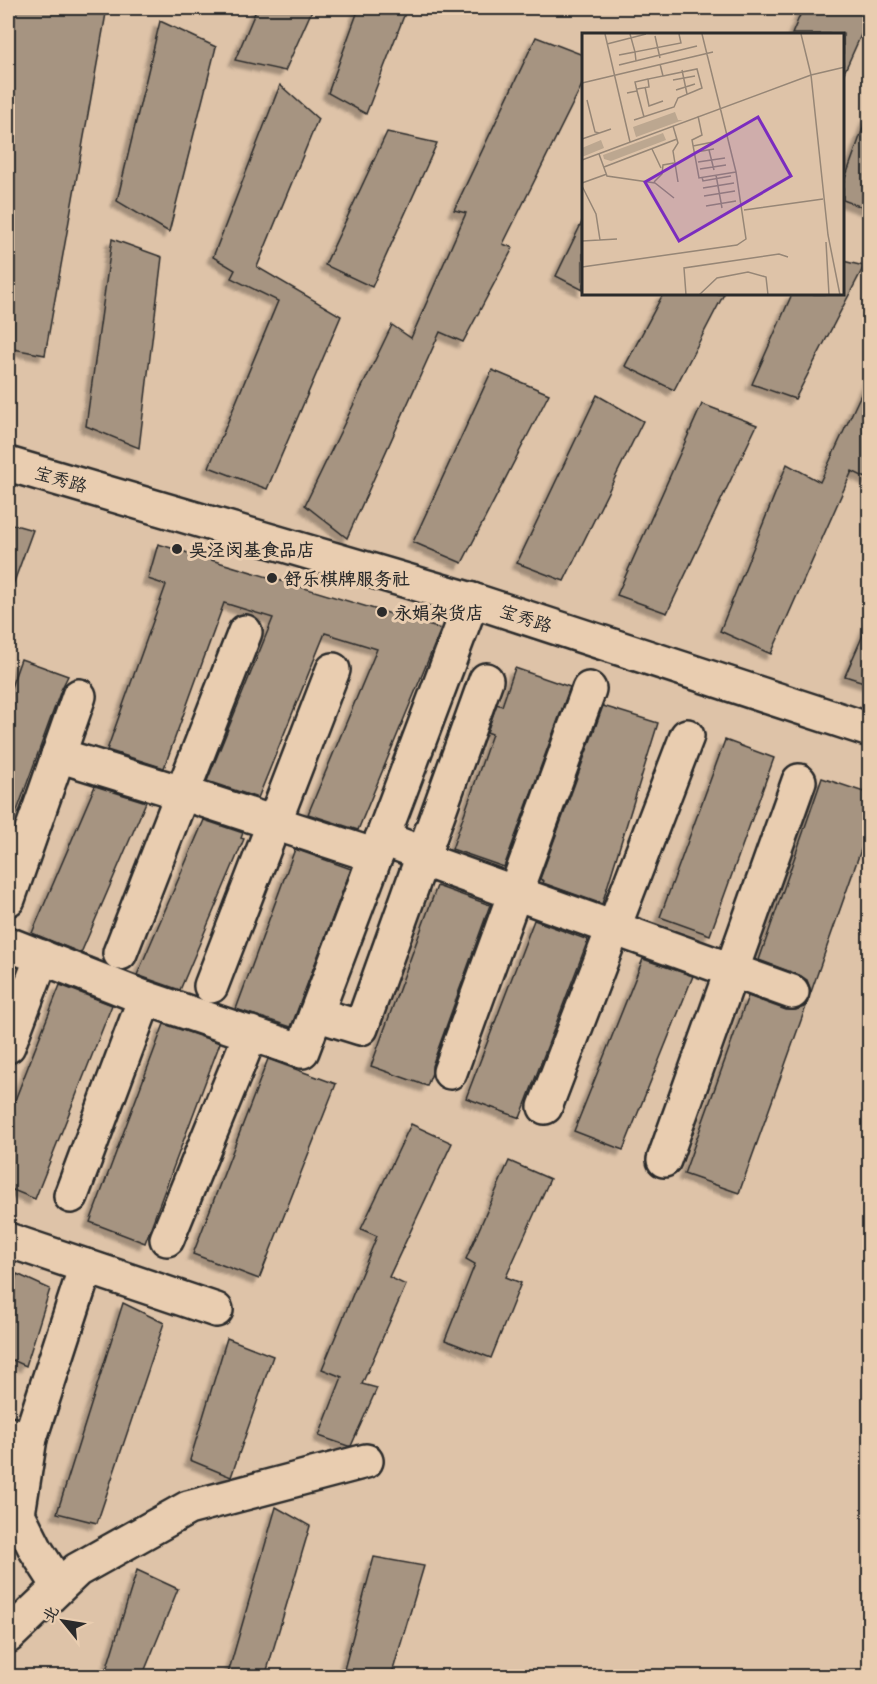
<svg xmlns="http://www.w3.org/2000/svg" width="877" height="1684" viewBox="0 0 877 1684" font-family="'Patrick Hand','LXGW WenKai TC',sans-serif">
<style>
.building{fill:#a69481;stroke:#2b2b2b;stroke-width:1.5;filter:url(#shadow)}
.lines{fill:none;stroke-linecap:round;stroke-linejoin:round}
.minor-casing{stroke:#2b2b2b;stroke-width:38}
.minor{stroke:#e9cdb0;stroke-width:33}
.poi-dot{fill:#2b2b2b;stroke:#e9cdb0;stroke-width:2}
.labels{text-anchor:middle;dominant-baseline:central;stroke-width:6;stroke-linejoin:round;paint-order:stroke}
.street-label{font-size:18px;fill:#2b2b2b;stroke:#e9cdb0}
.poi-label{font-size:18px;font-weight:bold;fill:#2b2b2b;stroke:#e9cdb0;text-anchor:start}
.inset-road{fill:none;stroke:#968676;stroke-width:1.5}
.view{fill:#7b2cbf;fill-opacity:0.15;stroke:#7b2cbf;stroke-width:3}
.inset-edge{fill:none;stroke:#2b2b2b;stroke-width:3}
</style>
<defs>
<filter id="shadow"><feDropShadow dx="-5.5" dy="5.5" stdDeviation="1.5" flood-color="#0004"/></filter>
</defs>
<rect width="100%" height="100%" fill="#dec3a8"/>
<filter id="ink" filterUnits="userSpaceOnUse"><feTurbulence type="fractalNoise" baseFrequency=".0167" numOctaves="2"/><feDisplacementMap in="SourceGraphic" scale="12" xChannelSelector="R" yChannelSelector="G"/><feConvolveMatrix kernelMatrix="1 2 1 2 8 2 1 2 1" color-interpolation-filters="sRGB"/></filter>
<g filter="url(#ink)">
<!-- building -->
<g class="building">
<path d="M8 8H107L45 355 8 348Z"/>
<path d="M257 8H313L285 71 235 60Z"/>
<path d="M359 8H407L366 114 328 93Z"/>
<path d="M803 8H860L870 11V15L843 75V34H792Z"/>
<path d="M160 21 216 47 169 232 117 201Z"/>
<path d="M536 37 583 55V83L503 244 513 248 463 342 440 332 347 538 305 505 392 325 411 338 466 213 454 210Z"/>
<path d="M280 85 318 119 257 267 341 316 267 489 209 467 278 301 231 278 235 270 213 257Z"/>
<path d="M867 117H870V210L843 200V184Z"/>
<path d="M387 132 437 143 372 287 325 265Z"/>
<path d="M583 220V290L556 276Z"/>
<path d="M112 239 162 257 139 448 86 426Z"/>
<path d="M843 261 864 266 795 399 752 384 792 294H843Z"/>
<path d="M663 294H724L674 390 625 366Z"/>
<path d="M492 370 549 394 462 563 413 542Z"/>
<path d="M870 375V480L852 471 771 654 720 631 787 464 820 482Z"/>
<path d="M597 395 643 421 564 581 517 563Z"/>
<path d="M702 404 757 425 667 613 617 595Z"/>
<path d="M8 523 33 530 10 593 8 592Z"/>
<path d="M158 544 441 629 358 830 308 814 377 649 325 633 258 798 207 781 273 618 224 603 164 768 107 750 166 585 148 579Z"/>
<path d="M870 619V684L845 676Z"/>
<path d="M21 659 68 676 61 690 9 833H8V696Z"/>
<path d="M515 668 570 687 504 867 452 849 492 734 487 732 497 704 502 706Z"/>
<path d="M603 706 658 723 602 904 543 883 544 881 540 879Z"/>
<path d="M725 740 774 758 710 935 660 917Z"/>
<path d="M822 778 870 794V824L810 995V988L807 980 799 975 759 960Z"/>
<path d="M95 786 146 802 81 953 32 933Z"/>
<path d="M204 820 243 833 241 838 244 839 180 990 137 975Z"/>
<path d="M295 849 351 869 291 1027 236 1009Z"/>
<path d="M437 886 490 905 432 1066V1073L427 1086 371 1066Z"/>
<path d="M534 920 588 940 520 1118 466 1098Z"/>
<path d="M643 959 693 976 623 1150 574 1131Z"/>
<path d="M60 985 112 1005 35 1199 8 1188V1118Z"/>
<path d="M748 996 786 1010H795L804 1007 808 1001 739 1193 684 1174Z"/>
<path d="M164 1024 220 1043 145 1243 90 1222Z"/>
<path d="M268 1059 336 1084 259 1279 193 1254Z"/>
<path d="M411 1124 452 1143 389 1277 406 1285 362 1384 377 1388 351 1446H348L319 1436 342 1377 322 1369 377 1236 361 1229Z"/>
<path d="M509 1161 550 1179 506 1277 521 1283 491 1358 445 1340 475 1264 466 1259Z"/>
<path d="M17 1274 50 1289 26 1366 8 1358V1305Z"/>
<path d="M123 1303 164 1323 97 1523 57 1513Z"/>
<path d="M227 1338 273 1356 231 1477 190 1460Z"/>
<path d="M276 1507 310 1526 265 1677H227Z"/>
<path d="M374 1557 424 1566 391 1677H342Z"/>
<path d="M137 1570 178 1589 142 1677H104Z"/>
</g>
<g class="lines">
<!-- minor casing -->
<g class="minor-casing">
<g id="minor">
<path d="M8 464 472 600 870 730"/>
<path d="M58 755 182 793 376 856"/>
<path d="M382 838 416 851 432 863 792 992"/>
<path d="M8 899 79 696"/>
<path d="M8 944 145 998 302 1051 472 600"/>
<path d="M120 953 245 632"/>
<path d="M211 986 333 670"/>
<path d="M316 1014 361 1028 486 680"/>
<path d="M8 1046 42 957"/>
<path d="M450 1072 589 689"/>
<path d="M545 1107 687 736"/>
<path d="M664 1160 799 781"/>
<path d="M71 1196 145 998"/>
<path d="M167 1239 251 1033"/>
<path d="M8 1240 216 1310"/>
<path d="M8 1434 30 1438 18 1514 36 1550 59 1586"/>
<path d="M30 1438 86 1266"/>
<path d="M8 1636 77 1570 188 1508 366 1461"/>
</g>
</g>
<!-- minor -->
<use href="#minor" class="minor"/>
</g>
</g>
<!-- markers -->
<g class="poi-dot">
<circle cx="177" cy="549" r="6"/>
<circle cx="272" cy="578" r="6"/>
<circle cx="382" cy="612" r="6"/>
</g>
<g class="labels">
<!-- street labels -->
<g class="street-label">
<text transform="translate(61 479) rotate(16)">宝秀路</text>
<text transform="translate(526 618) rotate(18)">宝秀路</text>
</g>
<!-- poi labels -->
<g class="poi-label">
<text x="189" y="549">吴泾闵基食品店</text>
<text x="284" y="578">舒乐棋牌服务社</text>
<text x="394" y="612">永娟杂货店</text>
</g>
</g>
<!-- overview -->
<g transform="translate(582 33)">
<rect width="262" height="262" fill="#dec3a8"/>
<path d="M93 79 96 87H101L54 104 51 94ZM81 100 84 107 29 128 22 126 21 122ZM19 107 22 115 0 124V115Z" fill="#bca790"/>
<path class="inset-road" d="M23 1 48 109M48 1 53 19 99 10 97 1M219 1 229 42 246 202 258 262M73 3 78 25M25 11 64 1M37 22 53 19 54 28M37 32 115 13M100 37 105 61M229 42 263 34M91 47 113 43M0 50 131 19M63 54 67 73 81 68M55 56 67 54 66 46 81 43 78 31M94 57 113 51M55 58 62 84M45 60 55 58 53 49 66 46M5 67 13 99 17 100M116 83 120 102 110 107 117 145 154 139M52 87 92 74 96 65 120 55 115 36 81 43M91 93 96 110 91 118 96 149M0 106 29 96M111 113 131 109M70 116 79 135M127 117 132 137M114 119 132 116M17 121 25 143 73 150 92 165M0 127 229 42M116 129 143 125M22 134 95 106M118 136 144 132M134 142 140 175M120 144 121 148 149 143M72 149 80 141 81 132 92 130M0 150 25 141M0 153 14 181 18 207M121 155 152 150M122 163 153 158M124 173 154 168M162 177 241 166M0 208 35 206M244 209 247 262M0 234 155 212 164 206 154 139 120 1M104 262 102 235 197 221 206 224M117 262 135 245 166 239 184 244 186 262"/>
<path class="view" d="M176 84 209 143 97 208 63 149Z"/>
<rect width="262" height="262" class="inset-edge"/>
</g>
<!-- margin -->
<rect width="877" height="1684" fill="none" stroke="#e9cdb0" stroke-width="30"/>
<rect x="15" y="15" width="847" height="1654" fill="none" stroke="#2b2b2b" stroke-width="2" filter="url(#ink)"/>
<!-- north arrow -->
<g transform="translate(63 1621) rotate(300)" stroke="#e9cdb0" stroke-width="4.5" paint-order="stroke">
<path d="M0-4.5L10 22L0 15L-10 22Z" fill="#2b2b2b"/>
<text y="-9" font-size="16" font-weight="bold" text-anchor="middle" fill="#2b2b2b">北</text>
</g>
</svg>
